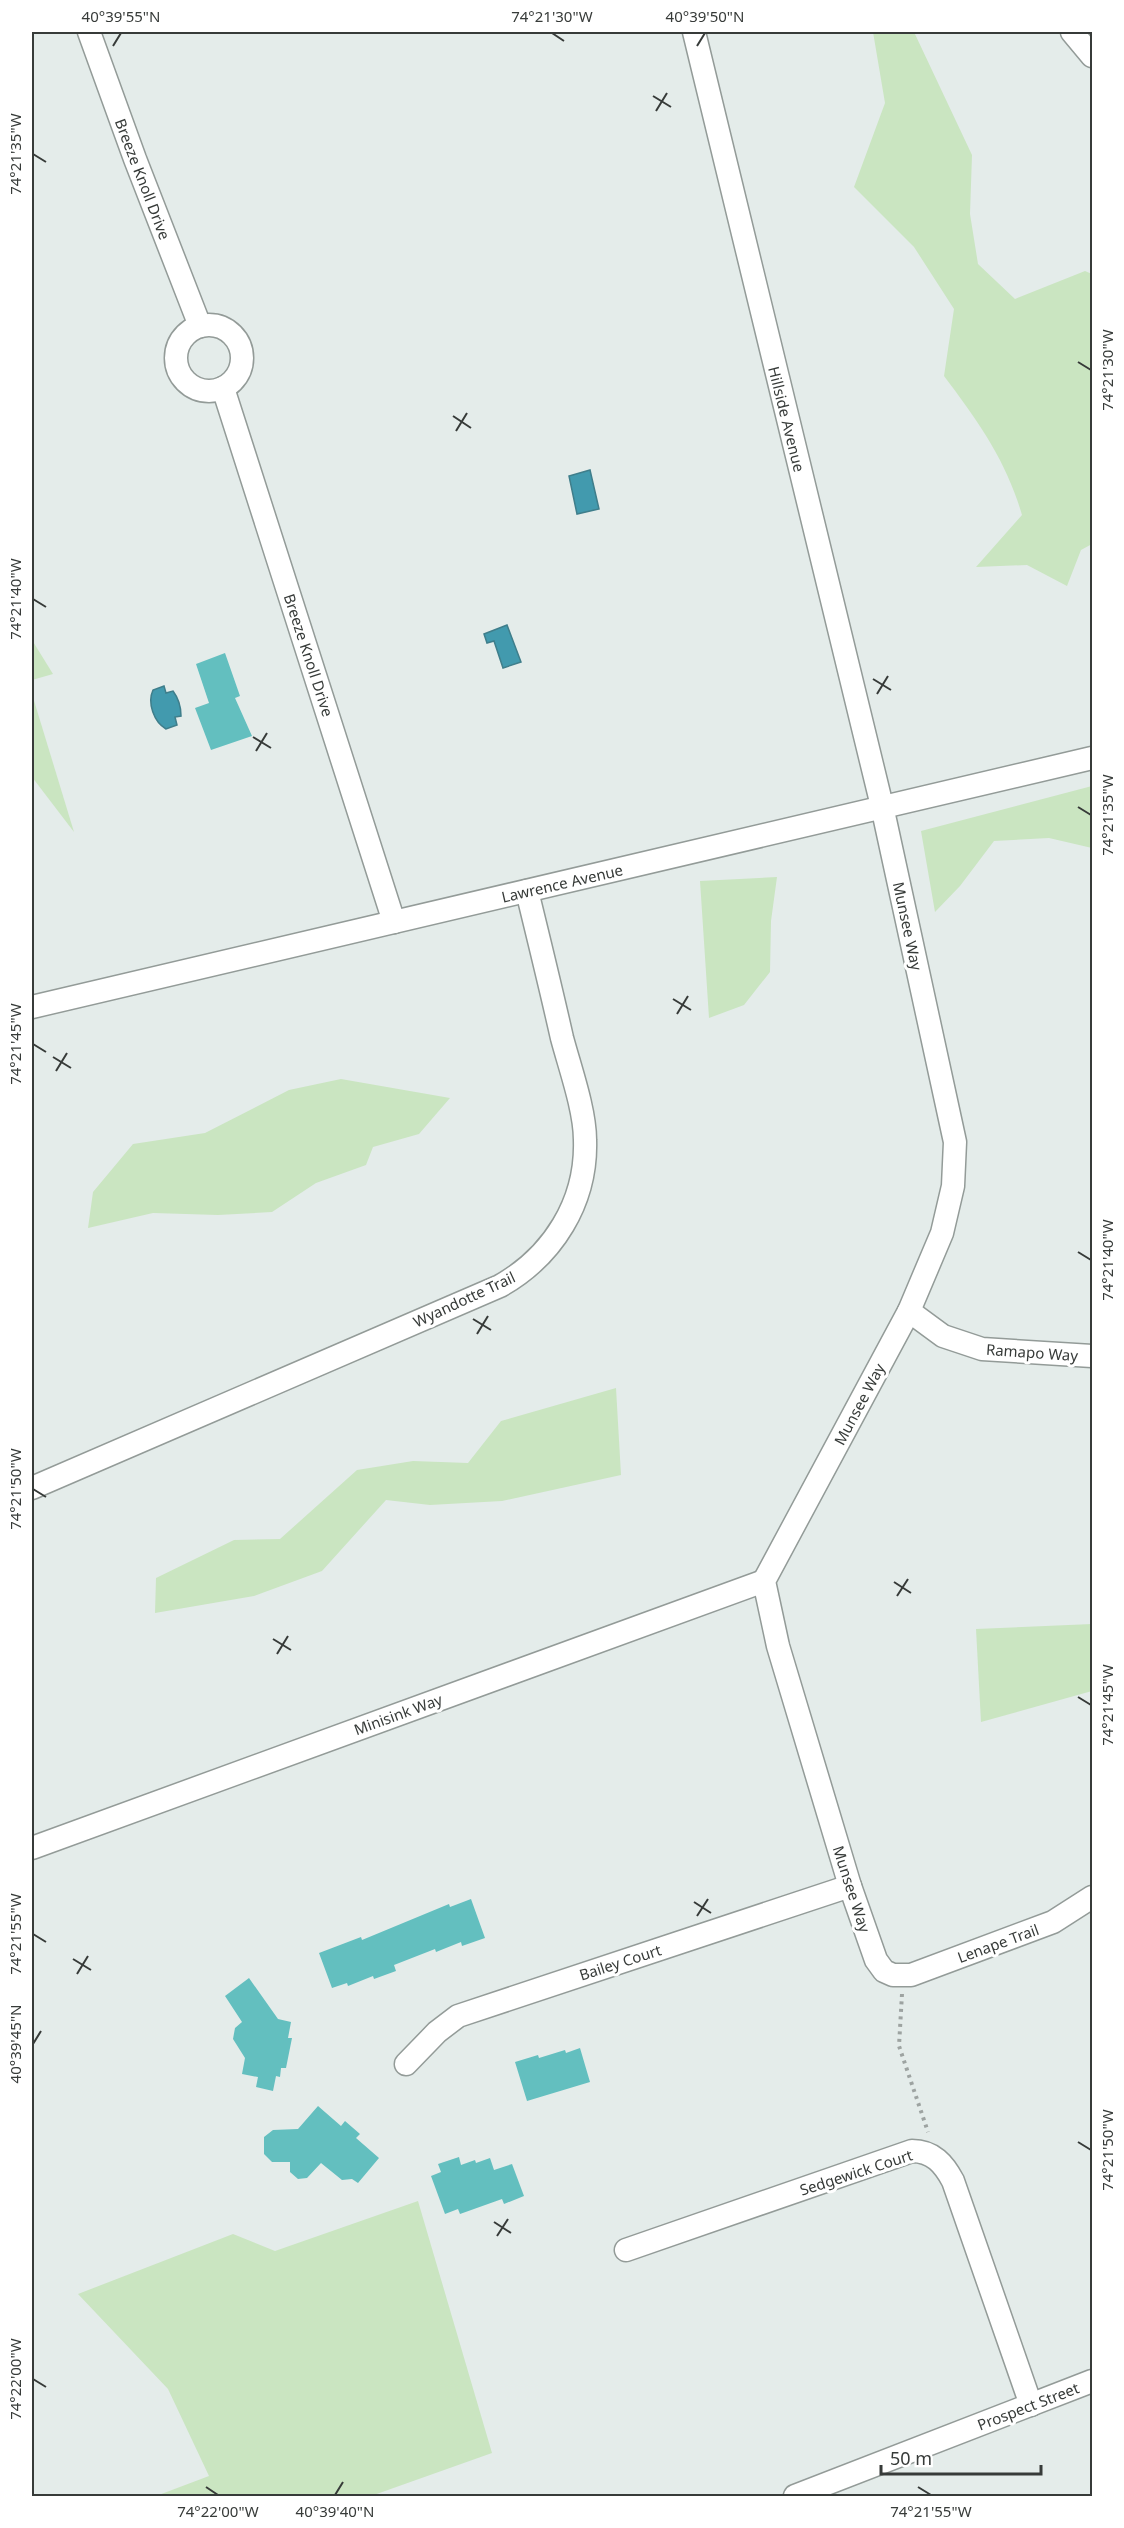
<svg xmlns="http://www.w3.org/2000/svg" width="1124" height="2528" viewBox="0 0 1124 2528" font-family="'Noto Sans',sans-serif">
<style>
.green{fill:#cae5c1}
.water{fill:#429aae;stroke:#3f7e8b;stroke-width:1.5}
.building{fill:#63bfbf}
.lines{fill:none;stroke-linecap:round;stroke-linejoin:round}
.street-casing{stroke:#939b98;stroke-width:25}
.path{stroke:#9da3a1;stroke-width:4;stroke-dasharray:3 4.5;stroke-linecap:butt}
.street{stroke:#fff;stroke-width:22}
.ticks{fill:none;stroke:#373b39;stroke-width:2}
.labels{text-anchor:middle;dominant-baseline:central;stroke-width:6;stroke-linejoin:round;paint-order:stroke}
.street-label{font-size:15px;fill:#373b39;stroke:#fff}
.neatline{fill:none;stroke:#373b39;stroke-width:2}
.ticks-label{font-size:15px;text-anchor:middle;fill:#373b39}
</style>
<rect width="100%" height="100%" fill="#e4ecea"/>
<!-- green -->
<g class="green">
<path d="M873 32H914L972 155 970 214 978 264 1015 299 1085 271 1092 274V544L1081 550 1067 586 1027 565 976 567 1022 515C1006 460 978 421 944 376L954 309 914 247 854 187 885 103Z"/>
<path d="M32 640 53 674 32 680Z"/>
<path d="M32 694 74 832 32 777Z"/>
<path d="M1092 786V848L1049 838 994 841 960 886 935 912 921 831Z"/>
<path d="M777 877 771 921 770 972 744 1005 709 1018 700 881Z"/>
<path d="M341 1079 450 1098 419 1134 373 1147 366 1165 316 1183 272 1212 218 1215 153 1213 88 1228 93 1192 133 1144 205 1133 289 1090Z"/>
<path d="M616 1388 621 1475 502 1501 430 1505 386 1500 322 1571 254 1596 155 1613 156 1578 234 1540 280 1539 357 1470 413 1461 468 1463 501 1421Z"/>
<path d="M1092 1624V1691L981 1722 976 1629Z"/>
<path d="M418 2201 492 2453 371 2496H156L209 2476 168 2389 78 2294 233 2234 275 2251Z"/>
</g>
<!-- water -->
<g class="water">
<path d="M590 470 599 509 577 514 569 476Z"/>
<path d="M507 625 521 662 503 668 494 641 487 643 484 634Z"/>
<path d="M164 686 166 693 173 691C179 699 181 706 181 716L175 717 177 725 166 729C154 722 147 703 153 690Z"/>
</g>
<!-- building -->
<g class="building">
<path d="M225 653 240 696 235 698 252 736 211 750 195 708 209 703 196 664Z"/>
<path d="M471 1899 485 1938 462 1946 461 1942 436 1952 435 1949 394 1965 396 1971 374 1979 373 1976 348 1986 347 1983 332 1988 319 1953 361 1937 362 1940 449 1904 450 1907Z"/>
<path d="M249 1978 278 2019 291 2022 288 2038H292L286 2068H281L280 2077 276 2076 273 2091 256 2087 258 2077 242 2074 245 2058 233 2039 235 2028 242 2022 225 1996Z"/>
<path d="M580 2048 590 2082 527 2101 515 2062 538 2055 539 2058 565 2050 566 2053Z"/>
<path d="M318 2106 341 2126 345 2121 360 2134 356 2138 379 2158 358 2183 352 2179 342 2180 321 2163 307 2178 298 2179 290 2172V2162H272L264 2154V2137L273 2130 298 2129Z"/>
<path d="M459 2157 461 2165 475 2160 476 2163 490 2158 494 2170 512 2164 524 2196 504 2204 502 2199 460 2214 458 2209 445 2214 431 2176 441 2172 438 2164Z"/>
</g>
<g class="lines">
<!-- street casing -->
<g class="street-casing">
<g id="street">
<path d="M89 32 135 159 200 326"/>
<path d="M694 32 882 806 955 1142 953 1186 942 1233 909 1311 764 1581 778 1646 850 1886 876 1960 884 1971 893 1975H911L1053 1922 1092 1897"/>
<path d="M1072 32 1092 56"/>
<circle cx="209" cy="358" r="33"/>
<path d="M223 388 394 922"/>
<path d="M32 1007 1092 758"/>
<path d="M909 1311 943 1336 982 1349 1092 1356"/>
<path d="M32 1488 500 1286C553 1256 587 1202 585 1140 585 1110 570 1068 562 1038 551 989 539 940 527 891"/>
<path d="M32 1848 764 1581"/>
<path d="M406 2064 437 2032 458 2016 850 1886"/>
<path d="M626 2250 912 2151C933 2151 944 2164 953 2181L1031 2405"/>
<path d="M795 2496 1092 2381"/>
</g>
</g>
<!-- path -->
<path class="path" d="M902 1994 899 2046 928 2132"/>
<!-- street -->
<use href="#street" class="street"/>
</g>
<!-- ticks -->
<path class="ticks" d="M552 33 564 41M113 46 121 33M697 46 705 33M653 96 671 107M656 111 667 93M33 154 46 162M1078 362 1091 370M453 416 471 428M456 431 467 413M33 599 46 607M873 679 891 690M877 694 888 676M253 737 271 748M256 751 267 733M1078 807 1091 815M673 999 691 1010M677 1014 688 996M33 1044 46 1052M53 1057 71 1068M56 1071 67 1053M1078 1252 1091 1260M473 1319 491 1330M477 1334 488 1316M33 1489 46 1497M894 1582 911 1593M897 1596 908 1579M273 1639 291 1650M277 1654 288 1636M1078 1697 1091 1705M694 1902 711 1913M697 1916 708 1899M33 1934 46 1942M73 1959 91 1970M77 1974 88 1956M33 2044 41 2031M1078 2142 1091 2150M494 2222 511 2233M497 2236 508 2219M33 2379 46 2387M206 2487 218 2495M918 2487 931 2495M335 2495 343 2482"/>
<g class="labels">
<!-- street labels -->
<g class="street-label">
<text transform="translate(143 179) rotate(69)">Breeze Knoll Drive</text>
<text transform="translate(787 419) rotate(76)">Hillside Avenue</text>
<text transform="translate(309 655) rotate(72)">Breeze Knoll Drive</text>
<text transform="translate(562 883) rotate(-13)">Lawrence Avenue</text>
<text transform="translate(908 926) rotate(78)">Munsee Way</text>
<text transform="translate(464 1299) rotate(-25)">Wyandotte Trail</text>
<text transform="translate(1032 1352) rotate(4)">Ramapo Way</text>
<text transform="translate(859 1404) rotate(-62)">Munsee Way</text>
<text transform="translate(398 1714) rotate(-20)">Minisink Way</text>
<text transform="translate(852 1889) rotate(72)">Munsee Way</text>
<text transform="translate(998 1943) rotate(-20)">Lenape Trail</text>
<text transform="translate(620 1962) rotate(-18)">Bailey Court</text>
<text transform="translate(856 2172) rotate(-18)">Sedgewick Court</text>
<text transform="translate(1028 2406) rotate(-21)">Prospect Street</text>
</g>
</g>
<!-- border -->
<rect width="1124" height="2528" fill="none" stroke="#ffffff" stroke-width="66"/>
<!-- scale -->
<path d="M881 2465v9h160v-9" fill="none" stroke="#373b39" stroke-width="3"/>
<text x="890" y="2465" font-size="18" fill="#373b39" stroke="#ffffff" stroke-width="4.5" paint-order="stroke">50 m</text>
<rect x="33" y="33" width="1058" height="2462" class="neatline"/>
<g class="ticks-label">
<text x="121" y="22">40°39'55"N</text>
<text x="552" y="22">74°21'30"W</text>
<text x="705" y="22">40°39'50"N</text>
<text transform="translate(16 154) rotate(-90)" y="5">74°21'35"W</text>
<text transform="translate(1108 370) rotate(-90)" y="5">74°21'30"W</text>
<text transform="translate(16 599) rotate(-90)" y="5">74°21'40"W</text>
<text transform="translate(1108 815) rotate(-90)" y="5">74°21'35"W</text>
<text transform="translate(16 1044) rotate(-90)" y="5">74°21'45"W</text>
<text transform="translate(1108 1260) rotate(-90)" y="5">74°21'40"W</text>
<text transform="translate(16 1489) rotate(-90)" y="5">74°21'50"W</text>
<text transform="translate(1108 1705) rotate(-90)" y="5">74°21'45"W</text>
<text transform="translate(16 1934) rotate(-90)" y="5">74°21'55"W</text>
<text transform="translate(16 2044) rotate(-90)" y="5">40°39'45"N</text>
<text transform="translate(1108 2150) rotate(-90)" y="5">74°21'50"W</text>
<text transform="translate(16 2379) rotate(-90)" y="5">74°22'00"W</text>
<text x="218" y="2517">74°22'00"W</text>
<text x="335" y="2517">40°39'40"N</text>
<text x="931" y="2517">74°21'55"W</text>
</g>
</svg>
